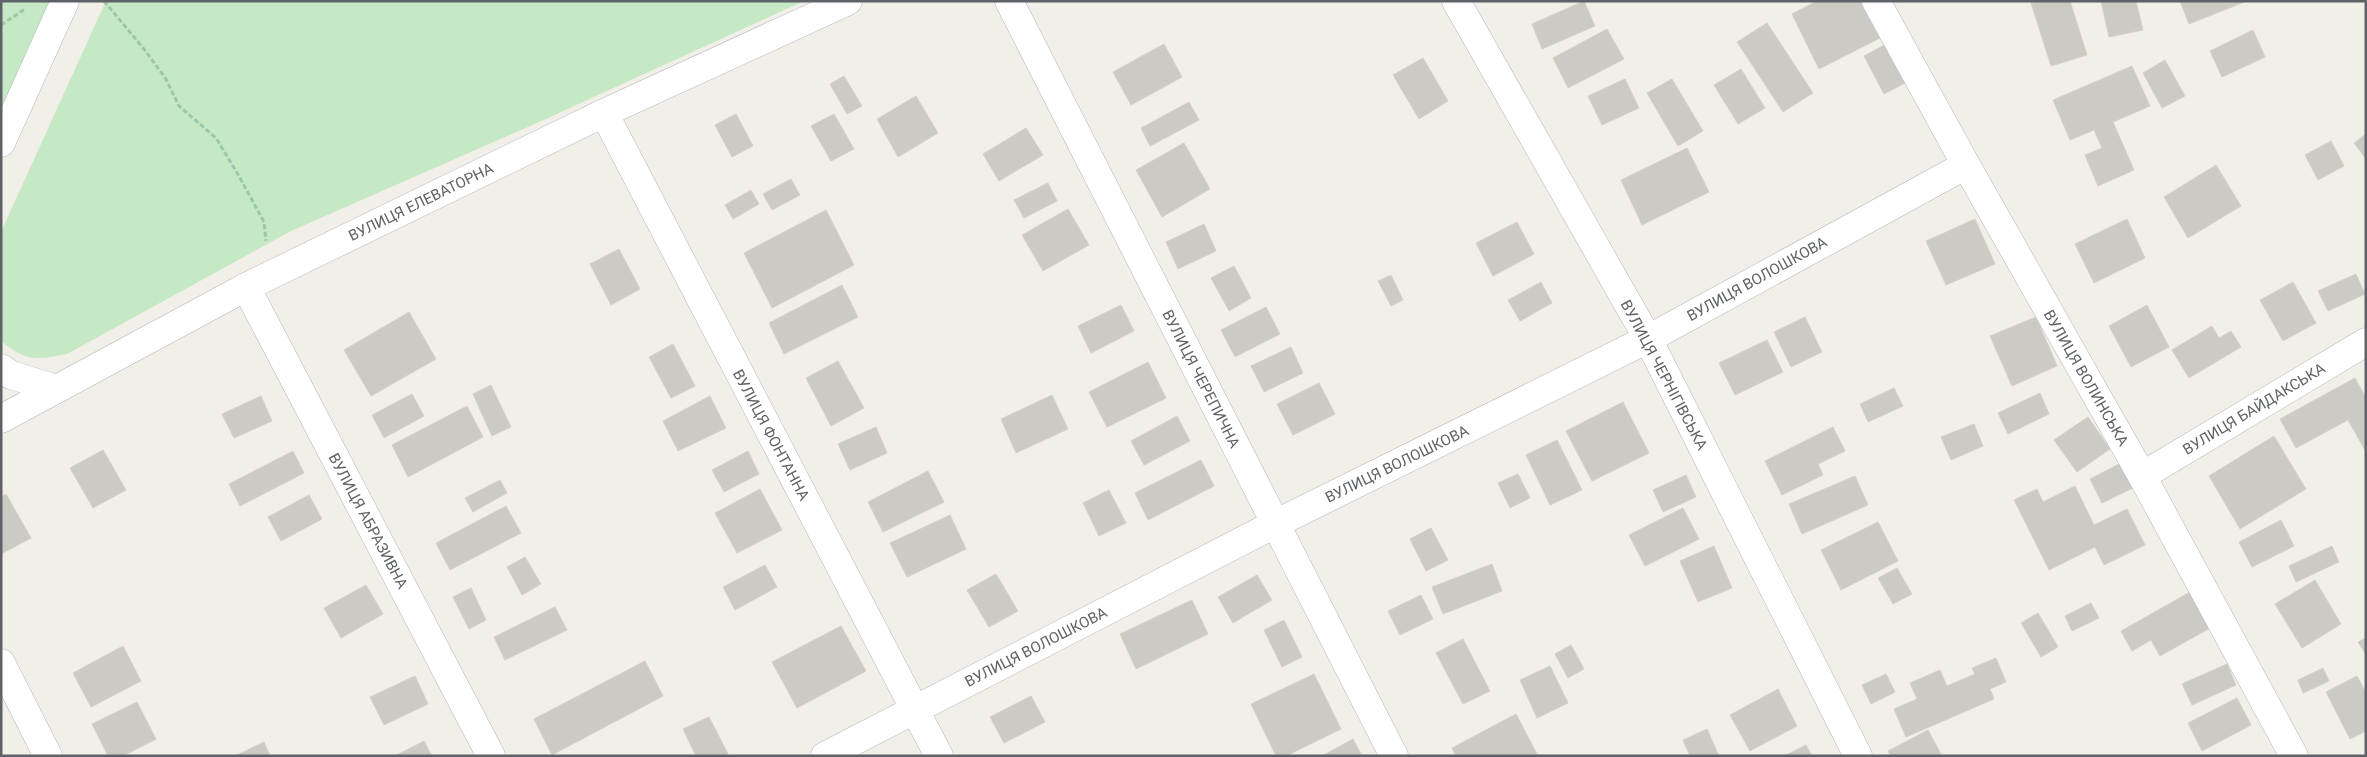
<svg xmlns="http://www.w3.org/2000/svg" width="2367" height="757" viewBox="0 0 2367 757" font-family="Roboto,sans-serif">
<style>
.green{fill:#c5e8c5}
.building{fill:#cccac5;stroke:#d6d1c6}
.lines{fill:none;stroke-linecap:round;stroke-linejoin:round}
.minor-casing{stroke:#b5b8bc;stroke-width:29}
.path{stroke:#9cc7a9;stroke-width:3;stroke-dasharray:5 2.5;stroke-linecap:butt}
.minor{stroke:#fff;stroke-width:28}
.labels{text-anchor:middle;dominant-baseline:central;stroke-width:4;stroke-linejoin:round;paint-order:stroke}
.street-label{font-size:15px;fill:#5f6368;stroke:#fff}
</style>
<rect width="100%" height="100%" fill="#f1efe8"/>
<!-- green -->
<g class="green">
<path d="M1 1H52L1 114Z"/>
<path d="M106 1H804L539 122 291 231 67 354C35 360 27 362 1 341V232Z"/>
</g>
<!-- building -->
<g class="building">
<path d="M1584 1 1595 26 1542 49 1532 24Z"/>
<path d="M1817 1H1861L1880 38 1819 69 1792 14Z"/>
<path d="M2037 1H2070L2087 55 2051 66 2031 3Z"/>
<path d="M2101 1H2136L2143 30 2109 37Z"/>
<path d="M2180 1H2247L2189 24Z"/>
<path d="M1767 23 1813 93 1783 112 1737 42Z"/>
<path d="M1607 29 1624 59 1568 88 1553 58Z"/>
<path d="M2253 30 2265 57 2222 77 2210 51Z"/>
<path d="M1888 43 1909 81 1884 94 1864 56Z"/>
<path d="M1164 44 1182 77 1131 105 1113 72Z"/>
<path d="M1423 58 1448 101 1419 119 1393 75Z"/>
<path d="M2165 60 2185 96 2162 108 2143 73Z"/>
<path d="M2132 66 2150 106 2113 122 2134 170 2098 186 2085 155 2102 148 2094 130 2070 140 2053 100Z"/>
<path d="M1741 69 1765 108 1738 124 1714 85Z"/>
<path d="M844 76 862 106 847 114 830 84Z"/>
<path d="M1625 79 1639 108 1602 125 1588 96Z"/>
<path d="M1672 79 1703 131 1678 146 1647 93Z"/>
<path d="M916 96 938 133 898 157 877 119Z"/>
<path d="M1189 102 1199 120 1150 146 1141 128Z"/>
<path d="M736 114 753 146 732 157 715 125Z"/>
<path d="M834 114 854 149 831 161 811 126Z"/>
<path d="M1026 128 1043 155 999 181 983 154Z"/>
<path d="M2366 134V159L2354 143Z"/>
<path d="M2331 141 2344 166 2318 180 2305 155Z"/>
<path d="M1184 143 1210 189 1162 217 1136 170Z"/>
<path d="M1687 148 1709 192 1642 225 1621 180Z"/>
<path d="M2216 165 2241 206 2188 238 2164 197Z"/>
<path d="M791 179 800 195 772 210 763 194Z"/>
<path d="M1048 183 1057 201 1024 218 1014 200Z"/>
<path d="M751 190 759 204 733 219 725 205Z"/>
<path d="M1068 209 1089 245 1043 271 1022 235Z"/>
<path d="M826 210 854 265 772 308 744 253Z"/>
<path d="M1975 219 1995 264 1946 285 1926 241Z"/>
<path d="M2127 219 2145 258 2094 283 2075 244Z"/>
<path d="M1517 222 1534 254 1493 276 1476 243Z"/>
<path d="M1204 224 1216 251 1178 269 1166 242Z"/>
<path d="M619 249 640 289 611 305 590 264Z"/>
<path d="M1234 266 1251 298 1229 311 1211 278Z"/>
<path d="M2356 274 2365 294 2328 311 2318 291Z"/>
<path d="M1391 275 1403 300 1391 306 1378 281Z"/>
<path d="M1541 282 1552 303 1520 321 1508 300Z"/>
<path d="M2293 282 2316 323 2283 341 2260 300Z"/>
<path d="M842 285 858 317 784 354 769 323Z"/>
<path d="M1121 305 1134 331 1091 353 1078 326Z"/>
<path d="M2147 305 2169 347 2131 367 2109 326Z"/>
<path d="M1266 307 1280 334 1235 357 1221 330Z"/>
<path d="M409 312 436 359 371 396 344 350Z"/>
<path d="M1805 317 1822 352 1791 367 1774 332Z"/>
<path d="M2036 317 2057 366 2012 386 1990 336Z"/>
<path d="M2212 326 2219 338 2231 331 2241 347 2189 378 2172 350Z"/>
<path d="M1767 340 1783 372 1735 395 1719 363Z"/>
<path d="M673 344 695 386 671 398 649 357Z"/>
<path d="M1291 347 1303 373 1264 392 1251 366Z"/>
<path d="M838 361 864 408 831 426 806 378Z"/>
<path d="M1148 362 1166 398 1107 427 1089 392Z"/>
<path d="M2355 378 2366 398V452L2348 420 2296 448 2280 419Z"/>
<path d="M1319 383 1335 414 1293 435 1277 404Z"/>
<path d="M491 385 511 427 492 436 473 394Z"/>
<path d="M1894 388 1903 406 1868 422 1860 404Z"/>
<path d="M2040 393 2049 414 2008 434 1998 413Z"/>
<path d="M412 394 424 416 384 438 372 415Z"/>
<path d="M1052 395 1068 429 1016 453 1001 419Z"/>
<path d="M261 396 272 421 234 438 222 414Z"/>
<path d="M710 396 726 428 678 451 663 421Z"/>
<path d="M1623 402 1649 453 1592 481 1566 431Z"/>
<path d="M467 406 483 437 408 477 392 445Z"/>
<path d="M1177 416 1190 441 1144 465 1131 441Z"/>
<path d="M2088 417 2110 449 2077 472 2054 440Z"/>
<path d="M1974 424 1983 446 1951 460 1941 437Z"/>
<path d="M876 427 887 453 850 470 838 444Z"/>
<path d="M1833 427 1845 451 1818 464 1823 475 1782 495 1765 461Z"/>
<path d="M2274 436 2306 489 2240 529 2209 476Z"/>
<path d="M1557 440 1582 490 1550 505 1526 455Z"/>
<path d="M103 450 126 490 93 508 70 468Z"/>
<path d="M293 451 304 473 240 506 229 484Z"/>
<path d="M748 451 759 474 724 492 712 470Z"/>
<path d="M1201 460 1214 486 1148 520 1135 493Z"/>
<path d="M2123 462 2135 487 2102 503 2090 479Z"/>
<path d="M928 471 944 502 883 532 868 502Z"/>
<path d="M1518 474 1530 498 1510 508 1498 483Z"/>
<path d="M1686 475 1696 497 1663 512 1653 490Z"/>
<path d="M1855 476 1868 505 1802 534 1789 504Z"/>
<path d="M500 480 507 493 473 512 465 498Z"/>
<path d="M2075 486 2094 525 2127 509 2145 545 2104 565 2095 547 2049 570 2014 500 2037 489 2043 502Z"/>
<path d="M760 489 782 530 737 553 715 513Z"/>
<path d="M1109 490 1126 523 1099 536 1083 503Z"/>
<path d="M6 494 31 538 1 554V497Z"/>
<path d="M309 495 322 519 281 541 268 517Z"/>
<path d="M506 506 521 533 450 570 436 543Z"/>
<path d="M1683 508 1699 539 1645 566 1629 535Z"/>
<path d="M950 515 966 549 907 577 890 543Z"/>
<path d="M2281 520 2294 546 2252 567 2239 542Z"/>
<path d="M1878 522 1898 561 1841 590 1821 550Z"/>
<path d="M1431 528 1448 560 1426 571 1410 539Z"/>
<path d="M1714 546 1732 588 1698 602 1680 561Z"/>
<path d="M2332 546 2339 562 2296 582 2289 566Z"/>
<path d="M525 557 541 584 522 595 507 567Z"/>
<path d="M1492 564 1502 591 1443 614 1432 587Z"/>
<path d="M765 565 777 587 735 610 723 587Z"/>
<path d="M1897 568 1912 594 1893 604 1878 578Z"/>
<path d="M996 574 1018 611 989 627 967 590Z"/>
<path d="M1257 575 1272 600 1233 623 1218 597Z"/>
<path d="M2315 580 2341 624 2302 648 2275 604Z"/>
<path d="M366 585 383 614 341 638 324 608Z"/>
<path d="M471 588 486 620 469 629 453 597Z"/>
<path d="M2190 592 2210 628 2160 656 2151 640 2132 651 2121 631Z"/>
<path d="M1421 595 1433 619 1400 635 1388 611Z"/>
<path d="M1192 600 1208 634 1136 669 1120 634Z"/>
<path d="M2091 603 2099 618 2072 631 2065 616Z"/>
<path d="M555 607 567 630 505 660 494 637Z"/>
<path d="M2038 613 2058 647 2041 657 2021 623Z"/>
<path d="M1284 620 1302 657 1282 667 1264 630Z"/>
<path d="M841 626 866 671 797 708 772 662Z"/>
<path d="M2366 638V655L2358 642Z"/>
<path d="M1463 639 1490 691 1463 704 1436 653Z"/>
<path d="M1571 645 1584 669 1568 678 1555 654Z"/>
<path d="M123 646 141 681 91 707 73 673Z"/>
<path d="M1996 658 2006 682 1990 689 1994 699 1906 737 1894 709 1917 699 1910 683 1940 670 1947 686 1975 674 1972 668Z"/>
<path d="M645 661 663 696 552 755 534 719Z"/>
<path d="M2227 664 2236 685 2192 705 2182 684Z"/>
<path d="M1550 666 1568 703 1537 718 1520 680Z"/>
<path d="M2323 668 2329 681 2303 693 2298 680Z"/>
<path d="M1314 674 1341 729 1286 756H1276L1251 704Z"/>
<path d="M1886 674 1895 692 1871 704 1862 685Z"/>
<path d="M415 676 428 704 384 725 370 697Z"/>
<path d="M2357 676 2366 693V731L2350 739 2326 692Z"/>
<path d="M1778 689 1797 726 1750 751 1730 715Z"/>
<path d="M1031 696 1045 722 1004 743 990 717Z"/>
<path d="M2237 698 2251 725 2202 751 2188 723Z"/>
<path d="M137 702 156 739 123 756H108L92 724Z"/>
<path d="M1516 714 1538 756H1456L1452 748Z"/>
<path d="M709 717 728 754 725 756H696L683 729Z"/>
<path d="M1707 729 1719 756H1690L1683 740Z"/>
<path d="M1928 730 1942 756H1891L1888 751Z"/>
<path d="M1353 739 1362 756H1322Z"/>
<path d="M424 741 432 756H395Z"/>
<path d="M264 742 270 756H235Z"/>
<path d="M1806 745 1812 756H1784Z"/>
</g>
<g class="lines">
<!-- minor casing -->
<g class="minor-casing">
<g id="minor">
<path d="M1009 1 1394 756"/>
<path d="M1456 1 1648 339 1858 756"/>
<path d="M1876 1 1966 165 2142 476 2294 756"/>
<path d="M604 113 939 756"/>
<path d="M1 143 65 1"/>
<path d="M246 287 491 756"/>
<path d="M1 368 11 375 57 389"/>
<path d="M1 419 246 287 604 113 848 1"/>
<path d="M2142 476 2366 342"/>
<path d="M1 663 48 756"/>
<path d="M825 756 1275 524 1648 339 1966 165"/>
</g>
</g>
<!-- path -->
<g class="path">
<path d="M104 1 144 49 166 79 179 106 216 138 239 176 264 222 266 241"/>
<path d="M1 25 25 9"/>
</g>
<!-- minor -->
<use href="#minor" class="minor"/>
</g>
<g class="labels">
<!-- street labels -->
<g class="street-label">
<text transform="translate(421 202) rotate(-26)">ВУЛИЦЯ ЕЛЕВАТОРНА</text>
<text transform="translate(1757 279) rotate(-29)">ВУЛИЦЯ ВОЛОШКОВА</text>
<text transform="translate(1664 375) rotate(62)">ВУЛИЦЯ ЧЕРНІГІВСЬКА</text>
<text transform="translate(2086 378) rotate(60)">ВУЛИЦЯ ВОЛИНСЬКА</text>
<text transform="translate(1201 379) rotate(63)">ВУЛИЦЯ ЧЕРЕПИЧНА</text>
<text transform="translate(2254 409) rotate(-31)">ВУЛИЦЯ БАЙДАКСЬКА</text>
<text transform="translate(771 435) rotate(62)">ВУЛИЦЯ ФОНТАННА</text>
<text transform="translate(1397 464) rotate(-26)">ВУЛИЦЯ ВОЛОШКОВА</text>
<text transform="translate(368 521) rotate(62)">ВУЛИЦЯ АБРАЗИВНА</text>
<text transform="translate(1036 647) rotate(-27)">ВУЛИЦЯ ВОЛОШКОВА</text>
</g>
</g>
<!-- border -->
<rect width="2367" height="757" fill="none" stroke="#5f6368" stroke-width="5"/>
</svg>
